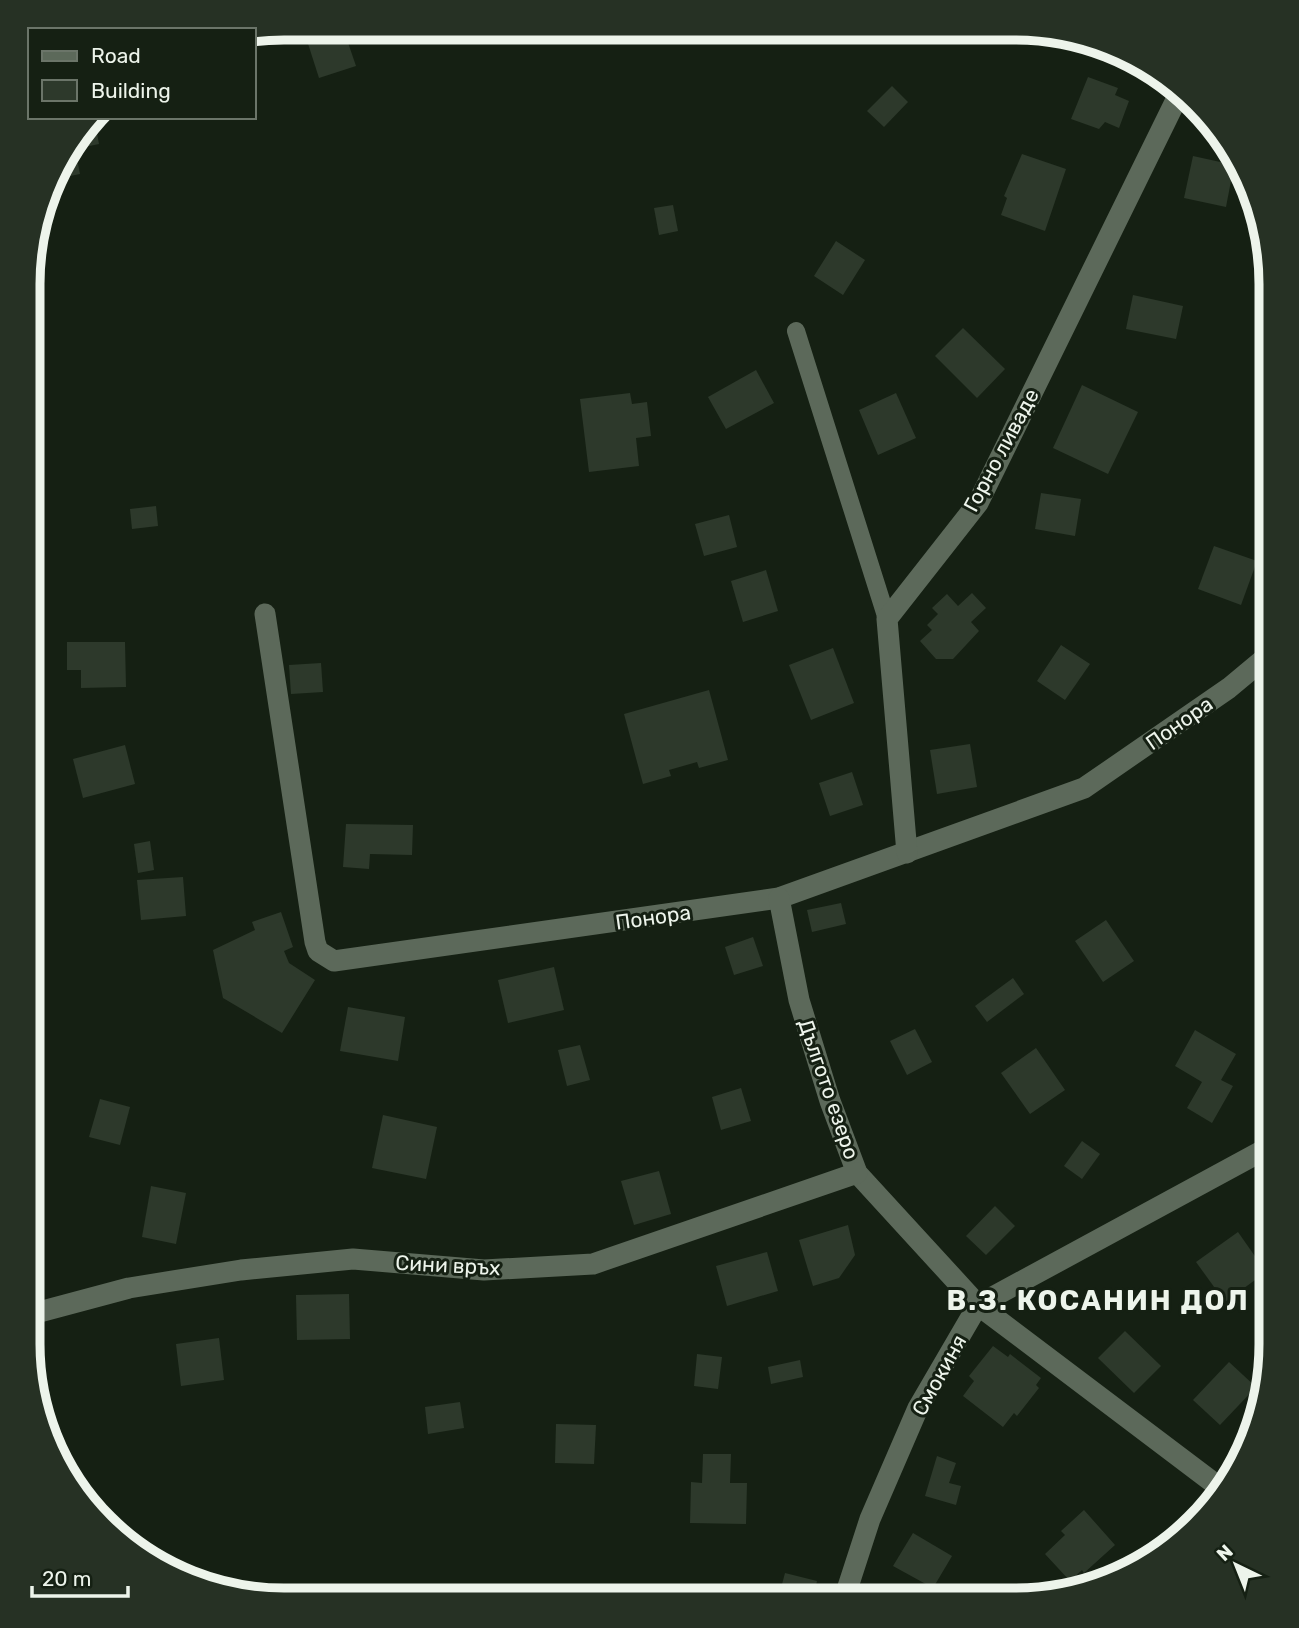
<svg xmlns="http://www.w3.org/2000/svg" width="1299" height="1628" viewBox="0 0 1299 1628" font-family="Rubik,sans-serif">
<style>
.building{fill:#2d392b}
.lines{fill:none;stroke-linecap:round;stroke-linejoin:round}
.lane{stroke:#5c695a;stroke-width:18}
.street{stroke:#5c695a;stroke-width:21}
.labels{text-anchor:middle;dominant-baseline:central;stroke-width:6;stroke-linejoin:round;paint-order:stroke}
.street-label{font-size:21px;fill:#edf4eb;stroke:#152013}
.district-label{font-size:28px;font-weight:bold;letter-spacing:2px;fill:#edf4eb;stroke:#152013}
.rim{fill:none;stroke:#edf4eb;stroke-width:9}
</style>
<rect width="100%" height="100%" fill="#152013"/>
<!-- building -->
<g class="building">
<path d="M303 28H343L356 66 319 78Z"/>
<path d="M1088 77 1118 88 1115 95 1129 101 1119 128 1105 122 1099 129 1071 119Z"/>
<path d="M892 86 908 102 884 127 867 111Z"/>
<path d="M94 117 99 144 75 149 80 174 55 179 62 156Z"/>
<path d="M1022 154 1066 169 1045 231 1001 215 1007 198 1004 196Z"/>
<path d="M1193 156 1234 165 1226 207 1184 198Z"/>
<path d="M673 205 678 231 659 235 654 208Z"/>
<path d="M836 241 865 260 843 295 814 276Z"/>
<path d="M1133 295 1183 306 1176 339 1126 329Z"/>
<path d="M963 328 1005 369 977 398 935 356Z"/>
<path d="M756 370 774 403 726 429 708 397Z"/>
<path d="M1082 385 1138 412 1108 474 1053 448Z"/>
<path d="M630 393 632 404 647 402 651 436 636 438 639 466 589 472 580 399Z"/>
<path d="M896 393 916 438 878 455 859 410Z"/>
<path d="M1041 493 1081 499 1075 536 1035 529Z"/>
<path d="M156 506 158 526 132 529 130 509Z"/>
<path d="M729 515 737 547 704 556 695 524Z"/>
<path d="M1214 546 1257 561 1241 605 1198 589Z"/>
<path d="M766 570 778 611 743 622 731 581Z"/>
<path d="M972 593 986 608 971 622 979 631 953 659H936L920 641 932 630 927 625 938 614 932 608 947 594 958 606Z"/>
<path d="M67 642H125L126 687 81 688V670H67Z"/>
<path d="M1061 645 1090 664 1065 700 1037 681Z"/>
<path d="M833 648 854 703 811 720 789 665Z"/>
<path d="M321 663 323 692 291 694 289 665Z"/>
<path d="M709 690 728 760 699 768 697 762 669 770 671 776 643 784 624 714Z"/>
<path d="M970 744 977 787 937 794 930 750Z"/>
<path d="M125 745 135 784 83 798 73 759Z"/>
<path d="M852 772 863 805 830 816 819 783Z"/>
<path d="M346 824 413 825 412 855 370 854 369 869 343 867Z"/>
<path d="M150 841 154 870 138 873 134 844Z"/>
<path d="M183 877 186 916 141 920 137 880Z"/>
<path d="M841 903 846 924 812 932 807 910Z"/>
<path d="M281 912 293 947 284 951 289 963 315 980 282 1033 223 998 213 950 255 930 252 922Z"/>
<path d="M1106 920 1134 961 1103 982 1075 941Z"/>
<path d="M753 937 763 966 734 975 725 947Z"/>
<path d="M554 967 564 1010 508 1023 498 980Z"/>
<path d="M1013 978 1024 994 987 1022 975 1006Z"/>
<path d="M348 1007 405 1017 398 1061 340 1051Z"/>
<path d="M915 1029 932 1062 907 1075 890 1041Z"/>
<path d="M1195 1030 1236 1054 1221 1080 1233 1086 1212 1123 1187 1108 1202 1082 1175 1066Z"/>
<path d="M580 1045 590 1080 567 1086 558 1050Z"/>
<path d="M1036 1048 1065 1090 1030 1114 1001 1073Z"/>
<path d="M741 1088 751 1121 721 1130 712 1097Z"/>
<path d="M100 1099 130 1107 120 1145 89 1137Z"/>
<path d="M383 1115 437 1127 426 1179 372 1168Z"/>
<path d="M1082 1141 1100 1154 1082 1179 1064 1166Z"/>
<path d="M659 1171 671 1214 634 1225 621 1181Z"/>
<path d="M151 1186 186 1193 176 1244 142 1237Z"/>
<path d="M995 1206 1015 1226 986 1255 966 1236Z"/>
<path d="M848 1225 855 1255 839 1278 813 1286 799 1240Z"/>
<path d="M1238 1232 1266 1272 1225 1302 1196 1262Z"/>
<path d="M767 1252 778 1291 727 1306 716 1266Z"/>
<path d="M349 1294 350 1339 297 1340 296 1295Z"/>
<path d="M1125 1331 1161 1366 1134 1393 1098 1358Z"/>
<path d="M219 1338 224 1380 181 1386 176 1344Z"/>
<path d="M993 1346 1008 1357 1010 1354 1041 1378 1036 1385 1039 1388 1017 1416 1014 1413 1003 1427 963 1396 974 1381 969 1376Z"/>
<path d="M697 1354 722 1357 718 1389 694 1386Z"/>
<path d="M800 1360 803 1377 771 1384 768 1367Z"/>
<path d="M1229 1362 1256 1387 1220 1425 1193 1400Z"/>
<path d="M460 1402 464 1428 428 1434 425 1407Z"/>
<path d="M556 1424 596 1425 594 1464 555 1463Z"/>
<path d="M703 1454H731L730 1483H747L746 1524 690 1523 691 1482 702 1483Z"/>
<path d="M937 1456 956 1463 949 1483 961 1486 956 1505 925 1496Z"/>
<path d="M1084 1510 1115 1545 1084 1573 1082 1570 1070 1581 1045 1554 1065 1535 1061 1531Z"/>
<path d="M913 1533 952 1556 933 1588 893 1566Z"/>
<path d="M785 1573 817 1581 813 1599 780 1592Z"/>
</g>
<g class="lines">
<!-- lane -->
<path class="lane" d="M796 331 887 619"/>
<!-- street -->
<g class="street">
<path d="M265 614 315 942 318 951 334 961 779 898 1084 788 1229 688 1271 653"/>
<path d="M907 853 887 619 978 503 1179 94"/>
<path d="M779 898 799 1000 830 1101 857 1173 978 1305 1223 1490"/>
<path d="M28 1315 129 1288 241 1270 353 1259 484 1270 593 1264 857 1173"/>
<path d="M844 1599 870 1519 918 1408 978 1305 1271 1146"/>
</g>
</g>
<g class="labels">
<!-- street labels -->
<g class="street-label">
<text transform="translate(1001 450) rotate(-62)">Горно ливаде</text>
<text transform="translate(1179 723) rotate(-35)">Понора</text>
<text transform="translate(653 917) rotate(-8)">Понора</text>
<text transform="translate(829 1089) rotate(71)">Дългото езеро</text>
<text transform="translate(448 1265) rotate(3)">Сини връх</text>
<text transform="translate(939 1375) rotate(-61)">Смокиня</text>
</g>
<!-- district labels -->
<g class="district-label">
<text x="1098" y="1300">В.З. КОСАНИН ДОЛ</text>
</g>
</g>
<!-- crop -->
<path d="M0 0H1299V1628H0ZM284 40H1015A244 244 0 0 1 1259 284V1344A244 244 0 0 1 1015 1588H284A244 244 0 0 1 40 1344V284A244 244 0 0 1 284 40Z" fill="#263124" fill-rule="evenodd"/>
<path class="rim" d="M284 40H1015A244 244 0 0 1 1259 284V1344A244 244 0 0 1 1015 1588H284A244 244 0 0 1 40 1344V284A244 244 0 0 1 284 40Z"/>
<!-- legend -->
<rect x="28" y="28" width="228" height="91" fill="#152013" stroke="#6b7569" stroke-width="2"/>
<rect x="42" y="51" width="35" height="10" fill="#5c695a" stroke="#6b7569" stroke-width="2"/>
<text x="91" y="63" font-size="21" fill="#edf4eb">Road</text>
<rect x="42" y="80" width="35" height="21" fill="#2d392b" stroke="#6b7569" stroke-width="2"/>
<text x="91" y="98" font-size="21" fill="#edf4eb">Building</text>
<!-- north arrow -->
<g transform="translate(1236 1565) rotate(317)" stroke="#152013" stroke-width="5" paint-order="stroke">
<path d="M0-5L12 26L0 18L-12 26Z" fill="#edf4eb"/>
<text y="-10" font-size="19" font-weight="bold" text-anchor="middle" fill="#edf4eb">N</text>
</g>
<!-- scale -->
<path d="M32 1586v10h96v-10" fill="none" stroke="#edf4eb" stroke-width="3.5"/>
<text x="42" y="1586" font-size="21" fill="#edf4eb" stroke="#152013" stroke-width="5" paint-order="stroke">20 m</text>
</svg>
